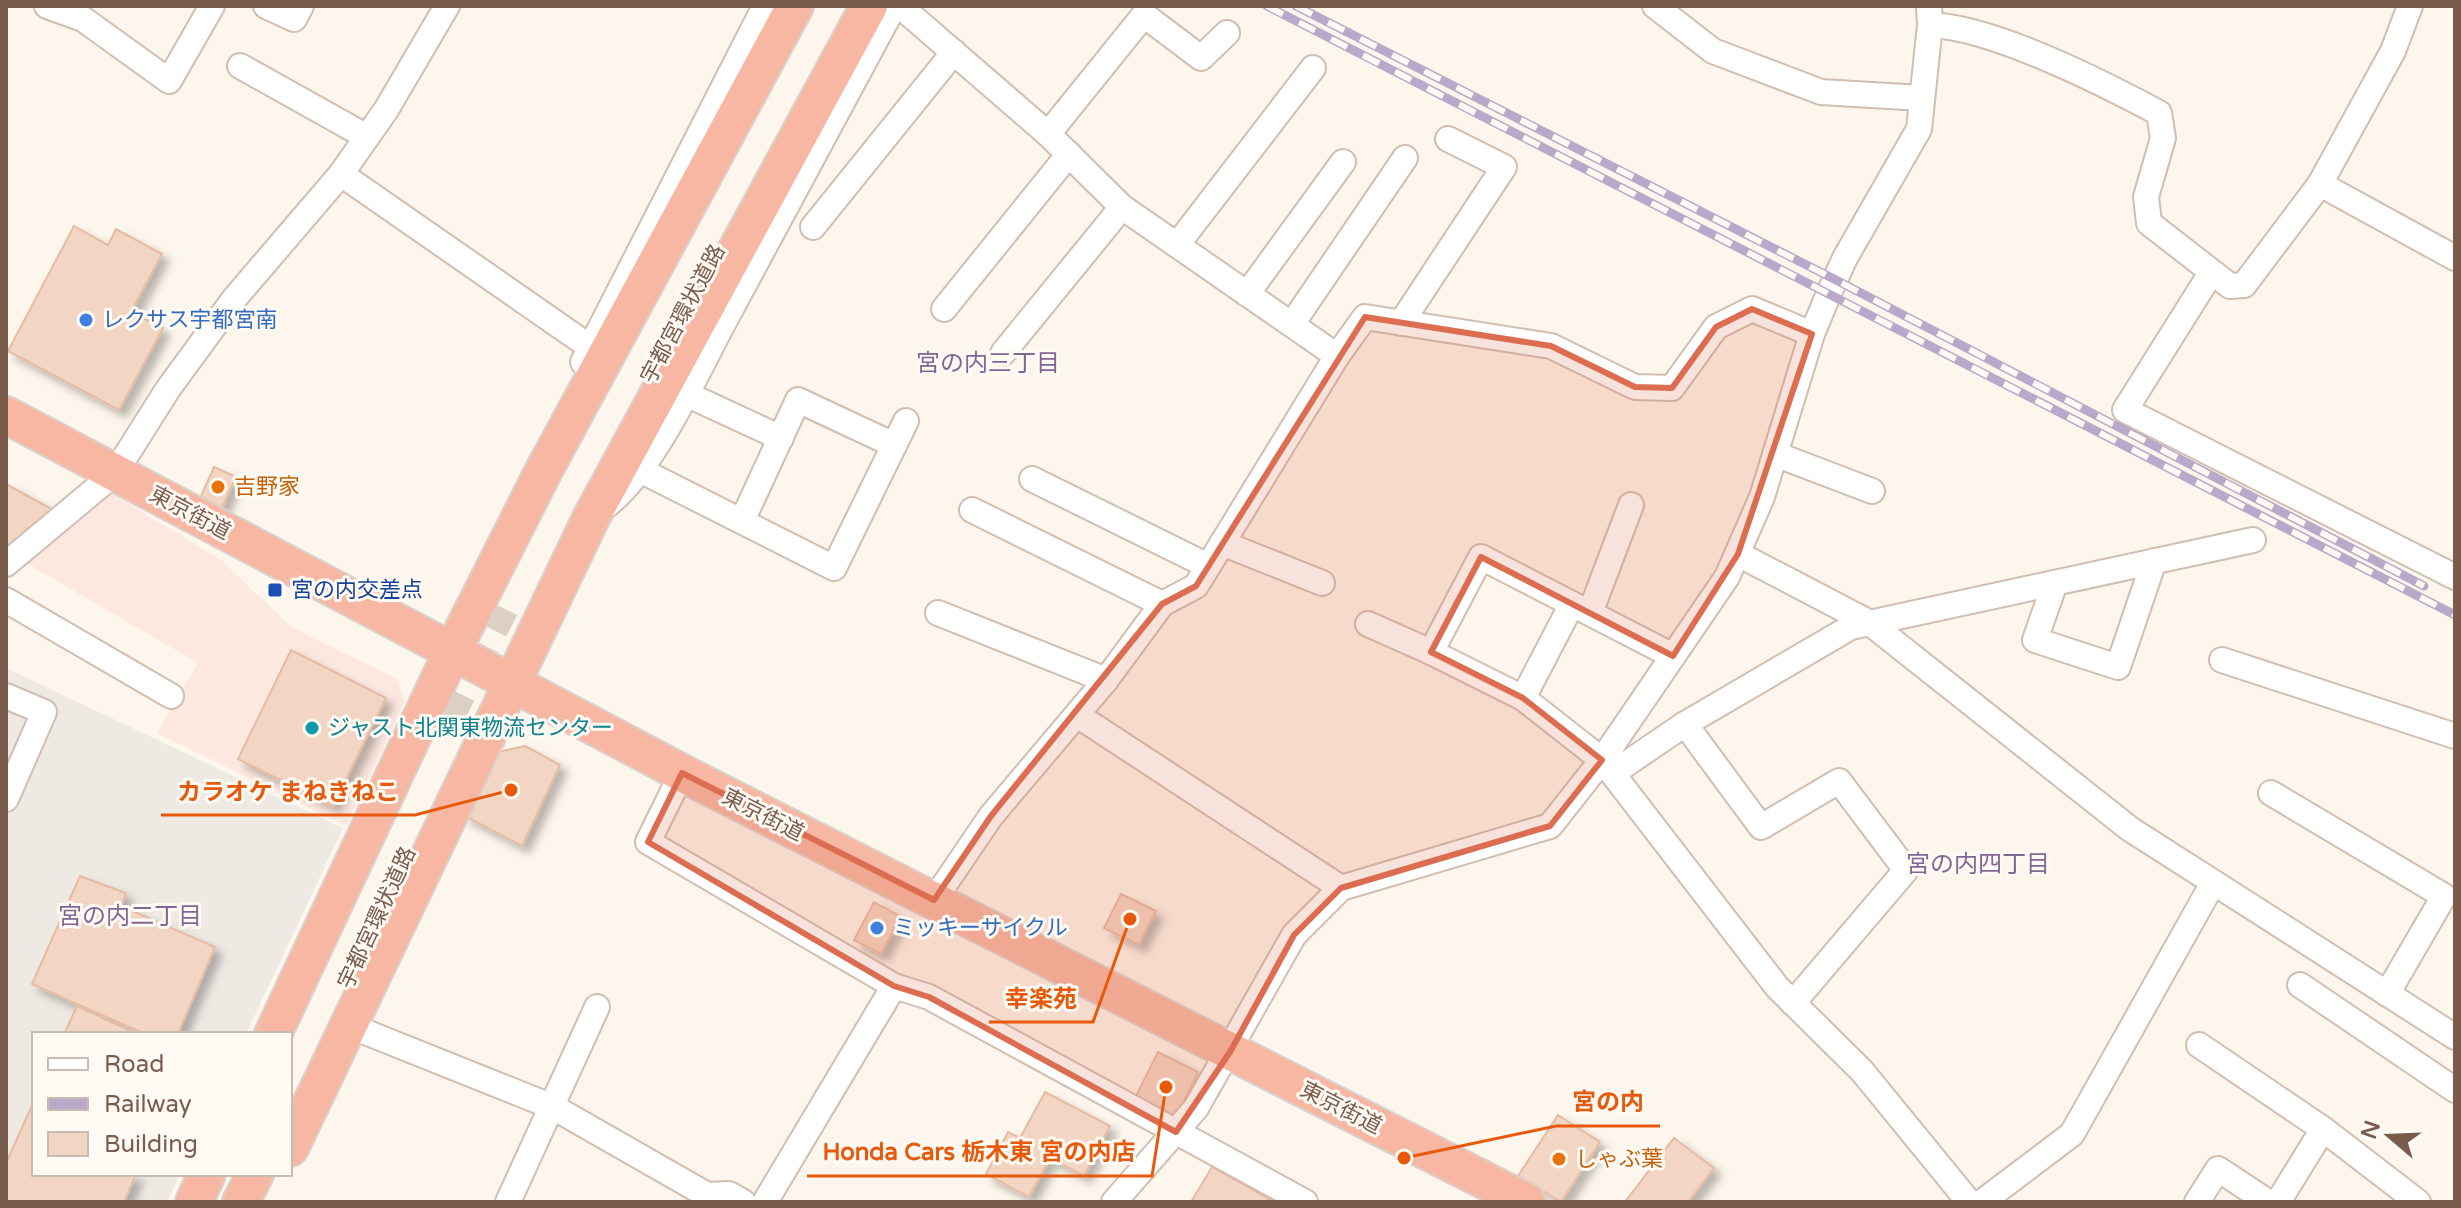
<svg xmlns="http://www.w3.org/2000/svg" width="2461" height="1208" viewBox="0 0 2461 1208" font-family="'Varela Round','Noto Sans JP',sans-serif">
<style>
.commercial{fill:#fde8e0}
.industrial{fill:#efe9e4}
.building{fill:#f3d5c3;stroke:#e6bba3;stroke-width:2;filter:url(#shadow)}
.lines{fill:none;stroke-linecap:round;stroke-linejoin:round}
.highway-tunnel{stroke:#dcd0c4;stroke-width:36;stroke-dasharray:36 18;stroke-linecap:butt}
.minor-casing{stroke:#d1beb0;stroke-width:28}
.highway-casing{stroke:#dad1cd;stroke-width:40}
.minor{stroke:#fff;stroke-width:24}
.highway{stroke:#f7b7a3;stroke-width:36}
.rail-casing{stroke:#b9a8c9;stroke-width:9}
.rail{stroke:#fffaf3;stroke-width:6;stroke-dasharray:18;stroke-linecap:butt}
.marked{fill:#dc6d51;fill-opacity:0.2;stroke:#dc6d51;stroke-width:6;stroke-linejoin:round}
.shop-dot{fill:#3f7fe0;stroke:#fffaf3;stroke-width:3}
.food-dot{fill:#e8710a;stroke:#fffaf3;stroke-width:3}
.transit-dot{fill:#1a4fb4;stroke:#fffaf3;stroke-width:3}
.culture-dot{fill:#0f9aa8;stroke:#fffaf3;stroke-width:3}
.labels{text-anchor:middle;dominant-baseline:central;stroke-width:6;stroke-linejoin:round;paint-order:stroke}
.street-label{font-size:22px;fill:#7a5c4d;stroke:#fffaf3}
.shop-label{font-size:22px;fill:#366cbe;stroke:#fffaf3;text-anchor:start}
.food-label{font-size:22px;fill:#c56008;stroke:#fffaf3;text-anchor:start}
.transit-label{font-size:22px;fill:#164399;stroke:#fffaf3;text-anchor:start}
.culture-label{font-size:22px;fill:#0d838f;stroke:#fffaf3;text-anchor:start}
.neighbourhood-label{font-size:24px;fill:#846695;stroke:#fffaf3}
.leader{fill:none;stroke:#e8590c;stroke-width:3}
.callout-dot{fill:#e8590c;stroke:#fffaf3;stroke-width:3}
.callout-label{font-size:24px;text-anchor:middle;font-weight:bold;fill:#e8590c;stroke:#fffaf3;stroke-width:6;stroke-linejoin:round;paint-order:stroke}
</style>
<defs>
<filter id="shadow"><feDropShadow dx="7" dy="7" stdDeviation="4" flood-color="#0004"/></filter>
</defs>
<rect width="100%" height="100%" fill="#fdf6ec"/>
<!-- commercial -->
<path class="commercial" d="M103 488 221 560 291 627 397 679 405 702 346 826 157 733 198 663 23 561Z"/>
<!-- industrial -->
<path class="industrial" d="M6 668 343 828 246 1034H34V1174H180L167 1202H6Z"/>
<!-- building -->
<g class="building">
<path d="M74 226 108 245 116 229 162 254 131 312 163 328 119 410 8 351Z"/>
<path d="M214 467 236 477 222 508 200 498Z"/>
<path d="M6 484 57 512 6 556Z"/>
<path d="M291 650 386 698 333 806 238 759Z"/>
<path d="M525 746 560 765 522 846 463 815 492 753Z"/>
<path d="M80 876 126 893 121 906 215 947 178 1034H145L32 984Z"/>
<path d="M1121 894 1156 911 1139 945 1104 928Z"/>
<path d="M874 902 901 917 881 954 854 940Z"/>
<path d="M77 1006 137 1034H64Z"/>
<path d="M1158 1052 1198 1072 1174 1122 1133 1102Z"/>
<path d="M1045 1092 1110 1126 1084 1176 1050 1158 1029 1197 986 1174 1008 1132 1020 1138Z"/>
<path d="M34 1101V1174H136L124 1202H6V1163Z"/>
<path d="M1558 1115 1600 1142 1561 1202 1518 1176Z"/>
<path d="M1674 1138 1714 1168 1688 1202H1625Z"/>
<path d="M1212 1167 1274 1202H1191Z"/>
</g>
<g class="lines">
<!-- highway-tunnel -->
<path class="highway-tunnel" d="M442 725 501 607"/>
<!-- minor casing -->
<g class="minor-casing">
<g id="minor">
<path d="M47 6 83 19 169 81 212 6"/>
<path d="M266 6 294 19 301 6"/>
<path d="M900 6 1048 134 1122 207 1337 356"/>
<path d="M1655 6 1713 51 1821 92 1922 98"/>
<path d="M1930 25C1992 27 2103 83 2159 113L2163 138 2146 197 2149 223 2230 286 2244 285 2320 184 2393 51 2410 6"/>
<path d="M240 66 367 137"/>
<path d="M1048 134 1144 15 1201 58 1227 33"/>
<path d="M341 174 590 347"/>
<path d="M2320 184 2455 258"/>
<path d="M813 227 954 52"/>
<path d="M1177 245 1313 68"/>
<path d="M2211 273 2125 410 2455 577"/>
<path d="M1247 294 1343 162"/>
<path d="M944 309 1069 154"/>
<path d="M1401 323 1504 167 1448 139"/>
<path d="M1292 324 1405 158"/>
<path d="M1003 353 1122 207"/>
<path d="M583 362 765 6"/>
<path d="M684 393 781 438"/>
<path d="M1775 454 1872 491"/>
<path d="M640 470 834 568 906 421"/>
<path d="M1032 479 1208 566"/>
<path d="M607 505C654 468 695 376 724 322 781 217 837 111 894 6"/>
<path d="M972 510 1162 604"/>
<path d="M742 521 798 400 894 445"/>
<path d="M1222 543 1322 583"/>
<path d="M1738 554 1870 623 2130 829 2455 1037"/>
<path d="M6 564 115 473 168 389 234 299 341 174 386 110 447 6"/>
<path d="M2055 583 2035 640 2118 667 2154 561"/>
<path d="M6 600 171 696"/>
<path d="M938 613 1106 680"/>
<path d="M1590 613 1631 505"/>
<path d="M1368 624 1431 652 1481 557 1673 656"/>
<path d="M1431 652 1523 698 1602 760 1777 987 1862 1071 1969 1202"/>
<path d="M2222 660 2455 736"/>
<path d="M6 696 44 712 6 799"/>
<path d="M1523 698 1572 604"/>
<path d="M1077 715 1341 888"/>
<path d="M1685 724 1761 827 1839 781 1906 870 1793 1003"/>
<path d="M682 773 648 842 894 986 929 997 1305 1202"/>
<path d="M1613 773 1685 724 1851 627 2253 540"/>
<path d="M2271 793 2444 896 2387 994"/>
<path d="M934 900 991 816 1106 680 1162 604 1196 586 1337 356 1365 317 1551 346 1635 387 1672 388 1716 327 1752 309 1812 334"/>
<path d="M2300 985 2455 1090"/>
<path d="M348 1025 553 1107 707 1195 729 1194 743 1202"/>
<path d="M2199 1045 2323 1129"/>
<path d="M508 1202 597 1007"/>
<path d="M765 1202 894 986"/>
<path d="M1114 1202 1196 1108 1294 935 1341 888 1550 826 1602 760 1727 577 1762 497 1812 334 1829 293 1845 258 1919 129 1930 25 1929 6"/>
<path d="M1982 1202 2072 1134 2213 883"/>
<path d="M2197 1202 2218 1169 2268 1202"/>
<path d="M2278 1202 2323 1129 2418 1202"/>
</g>
</g>
<!-- highway casing -->
<g class="highway-casing">
<g id="highway">
<path d="M6 415 682 773 1527 1202"/>
<path d="M273 1034 452 652 543 472 795 6"/>
<path d="M290 1148 591 518 869 6"/>
<path d="M194 1202 207 1174"/>
<path d="M241 1202 255 1174"/>
</g>
</g>
<!-- minor -->
<use href="#minor" class="minor"/>
<!-- highway -->
<use href="#highway" class="highway"/>
<!-- rail casing -->
<g class="rail-casing">
<g id="rail">
<path d="M1267 6 2455 615"/>
<path d="M1296 6 1836 280 2424 586"/>
</g>
</g>
<!-- rail -->
<use href="#rail" class="rail"/>
</g>
<!-- marked area -->
<path class="marked" d="M1752 309 1812 334 1738 554 1673 656 1481 557 1431 652 1523 698 1602 760 1550 826 1341 888 1294 935 1230 1052 1176 1132 929 997 894 986 648 842 682 773 934 900 991 816 1162 604 1196 586 1365 317 1551 346 1635 387 1672 388 1716 327Z"/>
<!-- markers -->
<g class="shop-dot">
<circle cx="86" cy="320" r="8"/>
<circle cx="877" cy="928" r="8"/>
</g>
<g class="food-dot">
<circle cx="218" cy="487" r="8"/>
<circle cx="1559" cy="1159" r="8"/>
</g>
<rect class="transit-dot" x="267" y="582" width="16" height="16" rx="4"/>
<circle class="culture-dot" cx="312" cy="728" r="8"/>
<g class="labels">
<!-- street labels -->
<g class="street-label">
<text transform="translate(683 314) rotate(-62)">宇都宮環状道路</text>
<text transform="translate(190 513) rotate(28)">東京街道</text>
<text transform="translate(763 815) rotate(27)">東京街道</text>
<text transform="translate(377 918) rotate(-65)">宇都宮環状道路</text>
<text transform="translate(1341 1108) rotate(27)">東京街道</text>
</g>
<!-- shop labels -->
<g class="shop-label">
<text x="102" y="320">レクサス宇都宮南</text>
<text x="893" y="928">ミッキーサイクル</text>
</g>
<!-- food labels -->
<g class="food-label">
<text x="234" y="487">吉野家</text>
<text x="1575" y="1159">しゃぶ葉</text>
</g>
<!-- transit labels -->
<g class="transit-label">
<text x="291" y="590">宮の内交差点</text>
</g>
<!-- culture labels -->
<g class="culture-label">
<text x="328" y="728">ジャスト北関東物流センター</text>
</g>
<!-- neighbourhood labels -->
<g class="neighbourhood-label">
<text x="988" y="363">宮の内三丁目</text>
<text x="1978" y="864">宮の内四丁目</text>
<text x="130" y="916">宮の内二丁目</text>
</g>
</g>
<!-- callouts -->
<path class="leader" d="M511 790L415 815H161M1130 919L1093 1022H989M1404 1158L1556 1126H1660M1166 1087L1152 1176H807"/>
<g class="callout-dot">
<circle cx="511" cy="790" r="8"/>
<circle cx="1130" cy="919" r="8"/>
<circle cx="1404" cy="1158" r="8"/>
<circle cx="1166" cy="1087" r="8"/>
</g>
<g class="callout-label">
<text x="288" y="800">カラオケ まねきねこ</text>
<text x="1041" y="1007">幸楽苑</text>
<text x="1608" y="1110">宮の内</text>
<text x="979" y="1160">Honda Cars 栃木東 宮の内店</text>
</g>
<!-- border -->
<rect width="2461" height="1208" fill="none" stroke="#7a5c4d" stroke-width="16"/>
<!-- legend -->
<rect x="32" y="1032" width="260" height="144" fill="#fffaf3" stroke="#cabbb1" stroke-width="2"/>
<rect x="48" y="1058" width="40" height="12" fill="#ffffff" stroke="#cabbb1" stroke-width="2"/>
<text x="104" y="1072" font-size="24" fill="#7a5c4d">Road</text>
<rect x="48" y="1098" width="40" height="12" fill="#b9a8c9" stroke="#cabbb1" stroke-width="2"/>
<text x="104" y="1112" font-size="24" fill="#7a5c4d">Railway</text>
<rect x="48" y="1132" width="40" height="24" fill="#f3d5c3" stroke="#cabbb1" stroke-width="2"/>
<text x="104" y="1152" font-size="24" fill="#7a5c4d">Building</text>
<!-- north arrow -->
<g transform="translate(2389 1136) rotate(289)" stroke="#fffaf3" stroke-width="6" paint-order="stroke">
<path d="M0-6L14 30L0 20L-14 30Z" fill="#7a5c4d"/>
<text y="-12" font-size="22" font-weight="bold" text-anchor="middle" fill="#7a5c4d">N</text>
</g>
</svg>
